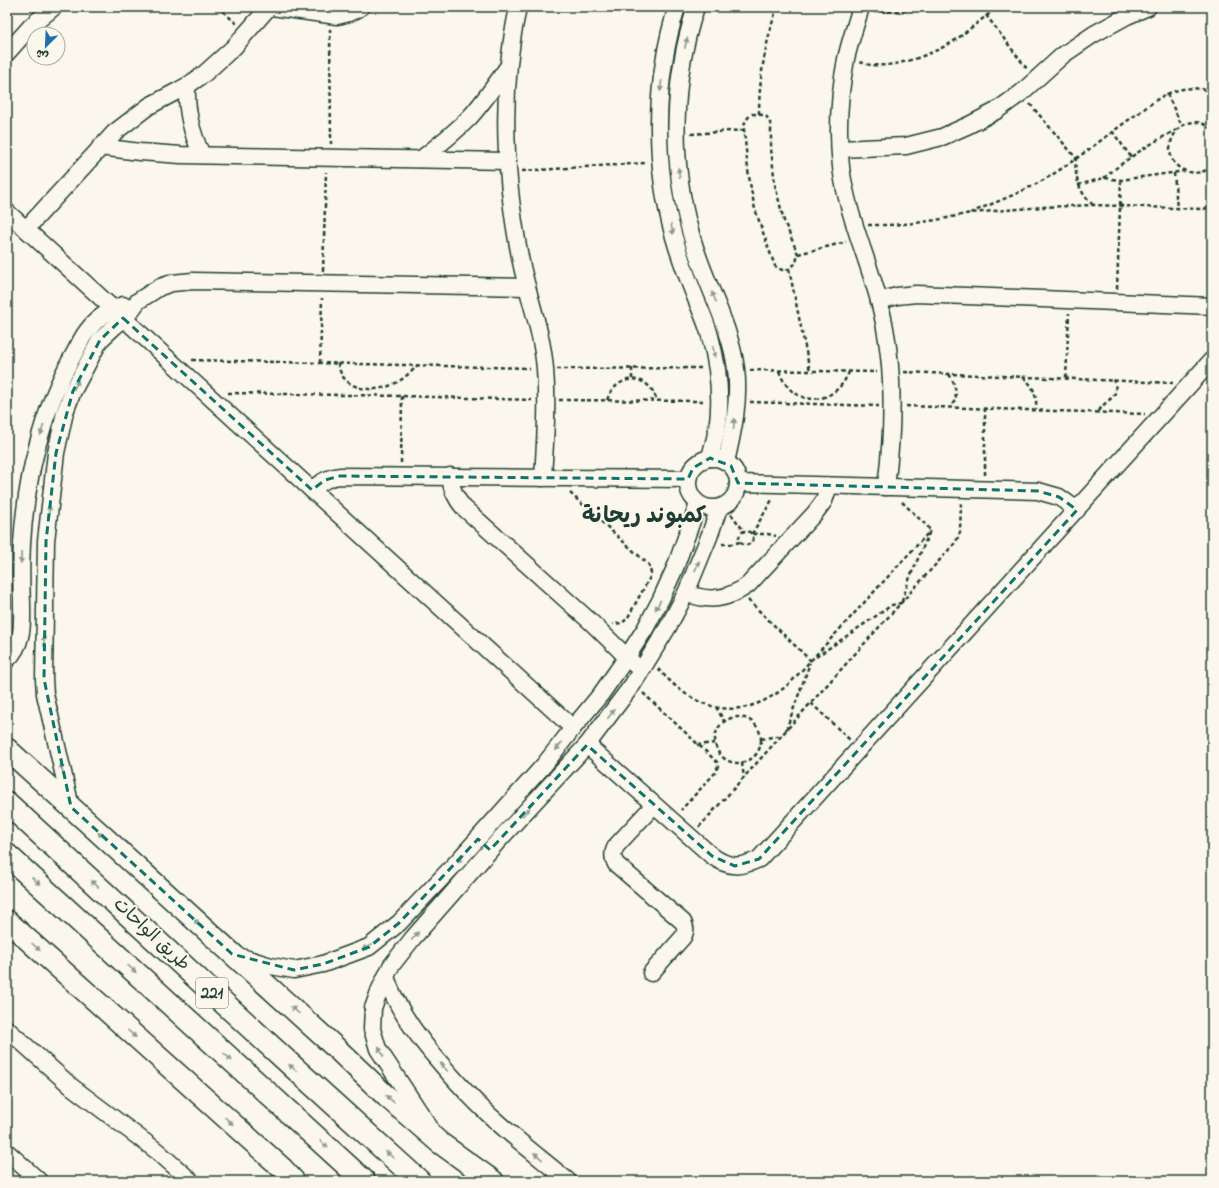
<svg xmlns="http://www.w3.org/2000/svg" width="1219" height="1188" viewBox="0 0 1219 1188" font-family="'Indie Flower','Playpen Sans Arabic',sans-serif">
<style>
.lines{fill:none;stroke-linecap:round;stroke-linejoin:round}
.minor-casing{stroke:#1f3d34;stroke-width:19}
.major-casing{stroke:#1f3d34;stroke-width:24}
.highway-casing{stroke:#1f3d34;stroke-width:25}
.path{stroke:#1f3d34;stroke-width:2.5;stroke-dasharray:4 3;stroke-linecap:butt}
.minor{stroke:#fbf7ec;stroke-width:16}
.major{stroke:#fbf7ec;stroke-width:21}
.highway{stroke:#fbf7ec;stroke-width:22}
.oneway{fill:#8d9a90}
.marked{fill:none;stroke:#0f766e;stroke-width:3;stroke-dasharray:8 5;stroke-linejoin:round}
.labels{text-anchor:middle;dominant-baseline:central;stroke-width:4;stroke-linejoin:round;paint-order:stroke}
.shield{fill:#fbf7ec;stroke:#61756b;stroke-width:1}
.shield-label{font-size:17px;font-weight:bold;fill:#1f3d34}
.street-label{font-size:18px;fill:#1f3d34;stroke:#fbf7ec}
.district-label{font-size:22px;font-weight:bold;fill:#1f3d34;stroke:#fbf7ec}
</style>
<rect width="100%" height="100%" fill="#fbf7ec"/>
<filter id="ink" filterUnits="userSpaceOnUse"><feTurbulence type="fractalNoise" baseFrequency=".025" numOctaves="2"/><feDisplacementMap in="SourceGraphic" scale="8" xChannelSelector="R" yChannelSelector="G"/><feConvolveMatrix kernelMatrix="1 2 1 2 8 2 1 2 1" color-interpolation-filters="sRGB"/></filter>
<g filter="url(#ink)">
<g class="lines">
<!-- minor casing -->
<g class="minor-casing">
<g id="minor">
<path d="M272 7 337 16C346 14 353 13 361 7"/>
<path d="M518 7C500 89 504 174 520 257 527 294 542 330 545 369 548 405 545 442 543 478"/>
<path d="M677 7C654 79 653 164 674 237 680 258 688 279 696 299 701 311 707 324 710 336 718 366 722 399 717 429 715 439 712 449 710 458"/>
<path d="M696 7C672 80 670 161 691 234 703 280 730 322 736 369 740 400 733 432 726 462"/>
<path d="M861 7C856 24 850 41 846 59 839 95 837 131 841 167 847 214 867 256 879 301 895 361 894 426 886 487"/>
<path d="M7 53 31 26 54 7"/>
<path d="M187 86C186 111 191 132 202 155"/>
<path d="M100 147 140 152 181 155 508 161"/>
<path d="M840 149 906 146 942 137 969 125 996 111 1021 93 1063 55 1094 34 1127 16 1148 7"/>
<path d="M421 159C438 146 454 133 469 118 483 103 495 85 507 68"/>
<path d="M7 212 573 728"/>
<path d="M26 229 115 132 149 106 187 86 204 74 234 47 269 7"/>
<path d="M879 301 897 296 916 294 1212 306"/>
<circle cx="713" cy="483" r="25"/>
<path d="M450 476C451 489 455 498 464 508L592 623 635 665"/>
<path d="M738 483 1038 491 1059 497 1077 510"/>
<path d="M312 490C320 482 328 477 340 476L688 479"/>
<path d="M686 593C709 602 727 600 748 585L815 513 824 501 829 486"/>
<path d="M7 660C13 654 18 646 20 637 23 626 22 615 22 604 21 584 21 563 22 543 26 478 42 409 75 352 79 345 82 337 87 331 96 319 109 310 123 305"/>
<path d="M587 745 712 856C729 868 740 868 759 859L1212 360"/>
<path d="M71 807 45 694 44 679 46 541 56 453 65 412 73 391 100 340 130 312 138 301 160 287 172 283 193 281 527 287"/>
<path d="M235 955 271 966 294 970 323 964 369 947 399 923 455 864 544 765 573 728 601 694 627 657 645 629 661 599 675 568 698 504"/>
<path d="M651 973 683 937C686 931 686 928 683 922L616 864C612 857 612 852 617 845L654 805"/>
<path d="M386 977C395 1005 412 1029 431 1052 451 1076 472 1100 496 1121 519 1142 544 1161 568 1181"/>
<path d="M7 1029 72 1087 157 1151 191 1181"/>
<path d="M430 1128 378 1049 372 1029 373 1008 380 989 391 966 413 938 499 840 587 745 633 684 668 627 686 593 709 537 719 508"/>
<path d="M7 1152 39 1181"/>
</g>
</g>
<!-- major casing -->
<g class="major-casing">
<g id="major">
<path d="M7 749 336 1048 386 1096 440 1143 493 1181"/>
<path d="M7 921 283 1169 294 1181"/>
</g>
</g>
<!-- highway casing -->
<g class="highway-casing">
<g id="highway">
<path d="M7 803 290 1064 419 1181"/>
<path d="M7 855 364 1181"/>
</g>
</g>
<!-- path -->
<g class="path">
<path d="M218 7 237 24"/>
<path d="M874 12 900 11 928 7"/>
<path d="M986 15 1027 69"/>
<path d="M330 29 331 144"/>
<path d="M860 62C864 63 868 65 872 65 897 68 936 53 957 39 971 28 984 17 999 7"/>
<path d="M1212 92C1201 88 1190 87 1179 90 1163 93 1150 105 1137 114 1107 135 1078 159 1047 178 1023 192 996 202 970 213L1043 207 1093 205 1202 209 1212 207"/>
<path d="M1167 94 1182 126"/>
<path d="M1030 104 1076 158C1074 177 1079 192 1093 205"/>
<path d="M752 114 763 115 767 117 771 125V148L775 185 784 221 798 254 796 263 789 269 782 270 778 268 775 266 768 247 755 209 751 189 748 170 744 130C744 122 746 119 752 114Z"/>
<path d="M759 114C759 76 766 42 777 7"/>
<path d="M1212 129C1178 102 1150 162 1189 172 1198 174 1205 172 1212 166"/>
<path d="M1112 131 1131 157"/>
<path d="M691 134 744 130"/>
<path d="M522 171 646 163"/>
<path d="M1174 173 1177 208"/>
<path d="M1104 178C1126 159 1151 143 1176 130"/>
<path d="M1078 185 1104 178 1121 180 1185 171"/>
<path d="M868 225C903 226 936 221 970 213"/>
<path d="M798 254 846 242"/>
<path d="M789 269 810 371"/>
<path d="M323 271 326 172"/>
<path d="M1117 289 1121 180"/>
<path d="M192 360 530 368"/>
<path d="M320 363 322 298"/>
<path d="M338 363C341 389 369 393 389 386 400 382 409 374 417 366"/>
<path d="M557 369 702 368"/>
<path d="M750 370 877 372"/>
<path d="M779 371C792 408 834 408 849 372"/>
<path d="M904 372 1173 383"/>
<path d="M949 374C955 384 959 395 952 406"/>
<path d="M1023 377C1034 386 1037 396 1036 409"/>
<path d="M1066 378 1069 313"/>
<path d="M632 379V368"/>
<path d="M228 393 402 396 532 400"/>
<path d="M559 400 706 401"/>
<path d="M607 400C617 373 649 372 657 401"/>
<path d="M750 402 879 406"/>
<path d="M906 406 1145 414"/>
<path d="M1099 411C1106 398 1122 398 1113 380"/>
<path d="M401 463 402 396"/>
<path d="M985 475V408"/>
<path d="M570 493 649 565 651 573 650 577 627 619 622 623 613 624"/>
<path d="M731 514 744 531"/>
<circle cx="746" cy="538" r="7"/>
<path d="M752 534 773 498"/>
<path d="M753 534H768L776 536"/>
<path d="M722 544H732L740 542"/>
<path d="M748 600 811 661"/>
<path d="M902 601 910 577 930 531 928 527 902 502"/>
<path d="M816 657 892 605 901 603"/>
<path d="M658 669C668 679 678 690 691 697 727 719 763 708 792 681L930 531"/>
<path d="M643 693 717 762 718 766 715 773 681 810"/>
<path d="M811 703 850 740"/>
<path d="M716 707 724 721"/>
<circle cx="738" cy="740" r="23"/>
<path d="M786 730 810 663"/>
<path d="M761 739 782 735"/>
<path d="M697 745 715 743"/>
<path d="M742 763 744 778"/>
<path d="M699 827 955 543 959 536 960 532 961 503"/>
</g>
<!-- minor -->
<use href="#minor" class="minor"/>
<!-- major -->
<use href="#major" class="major"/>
<!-- highway -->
<use href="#highway" class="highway"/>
</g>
<!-- one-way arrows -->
<defs><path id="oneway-solid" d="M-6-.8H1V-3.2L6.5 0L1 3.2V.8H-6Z"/></defs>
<g class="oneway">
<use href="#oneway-solid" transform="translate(686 43) rotate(-77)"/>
<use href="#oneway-solid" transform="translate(661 86) rotate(96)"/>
<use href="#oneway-solid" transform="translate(679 173) rotate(-98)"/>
<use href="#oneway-solid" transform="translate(672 229) rotate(78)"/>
<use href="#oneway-solid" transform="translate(714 297) rotate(-112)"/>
<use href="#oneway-solid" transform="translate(714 352) rotate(78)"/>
<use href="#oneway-solid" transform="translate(76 385) rotate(-64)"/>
<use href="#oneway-solid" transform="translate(734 424) rotate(-84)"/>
<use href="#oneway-solid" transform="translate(42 430) rotate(107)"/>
<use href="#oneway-solid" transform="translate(49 511) rotate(-82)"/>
<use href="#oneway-solid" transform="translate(21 558) rotate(92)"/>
<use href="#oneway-solid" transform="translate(697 566) rotate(-67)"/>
<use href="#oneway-solid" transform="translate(658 605) rotate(118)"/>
<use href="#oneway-solid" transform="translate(44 641) rotate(-89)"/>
<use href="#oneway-solid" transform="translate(611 714) rotate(-53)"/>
<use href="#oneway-solid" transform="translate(559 746) rotate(127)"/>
<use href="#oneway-solid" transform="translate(62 769) rotate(-103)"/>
<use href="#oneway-solid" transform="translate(526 812) rotate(-47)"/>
<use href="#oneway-solid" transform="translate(102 836) rotate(-138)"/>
<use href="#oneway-solid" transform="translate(461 858) rotate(132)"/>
<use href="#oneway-solid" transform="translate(36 881) rotate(42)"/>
<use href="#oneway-solid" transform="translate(95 884) rotate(-138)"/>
<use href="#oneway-solid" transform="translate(198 923) rotate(-138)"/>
<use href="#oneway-solid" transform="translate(415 936) rotate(-50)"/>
<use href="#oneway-solid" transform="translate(36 947) rotate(42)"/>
<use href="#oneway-solid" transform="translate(367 947) rotate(153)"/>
<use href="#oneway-solid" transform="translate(132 969) rotate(42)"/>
<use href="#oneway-solid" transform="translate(295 1010) rotate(-138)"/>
<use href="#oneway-solid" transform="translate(132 1034) rotate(42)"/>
<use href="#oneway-solid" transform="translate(381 1052) rotate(-118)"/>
<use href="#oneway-solid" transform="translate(228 1057) rotate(42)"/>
<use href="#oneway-solid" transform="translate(444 1067) rotate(-131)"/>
<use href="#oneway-solid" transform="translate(293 1068) rotate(-138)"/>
<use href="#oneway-solid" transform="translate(390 1099) rotate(-139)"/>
<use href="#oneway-solid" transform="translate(229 1121) rotate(42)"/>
<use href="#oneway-solid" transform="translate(324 1144) rotate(42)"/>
<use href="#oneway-solid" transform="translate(390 1155) rotate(-138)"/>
<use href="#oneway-solid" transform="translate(538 1156) rotate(-141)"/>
</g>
</g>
<!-- marked area -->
<path class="marked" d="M123 318 312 490 325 480 340 476 688 479 693 468 710 458 731 466 738 483 1038 491 1059 497 1077 510 759 859 735 866 712 856 587 745 490 850 478 839 399 923 369 947 323 964 294 970 232 954 71 807 44 679 46 541 56 453 73 391 100 340Z"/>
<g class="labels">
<!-- shield labels -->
<rect class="shield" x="196" y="978" width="32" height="30" rx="3"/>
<g class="shield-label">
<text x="212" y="993">221</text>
</g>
<!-- street labels -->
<g class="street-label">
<text transform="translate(151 935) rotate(43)">طريق الواحات</text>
</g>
<!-- district labels -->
<g class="district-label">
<text x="644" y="517">كمبوند ريحانة</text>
</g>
</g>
<!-- margin -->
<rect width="1219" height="1188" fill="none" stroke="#fbf7ec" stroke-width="24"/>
<rect x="12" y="12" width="1195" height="1164" fill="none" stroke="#1f3d34" stroke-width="1.5" filter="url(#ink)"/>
<!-- north arrow -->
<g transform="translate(46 46) rotate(204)"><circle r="19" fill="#fbf7ec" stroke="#a3ada2"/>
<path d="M0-3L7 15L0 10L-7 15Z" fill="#1f6fb2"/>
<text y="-6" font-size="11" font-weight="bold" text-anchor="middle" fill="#1f3d34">ش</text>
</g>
</svg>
